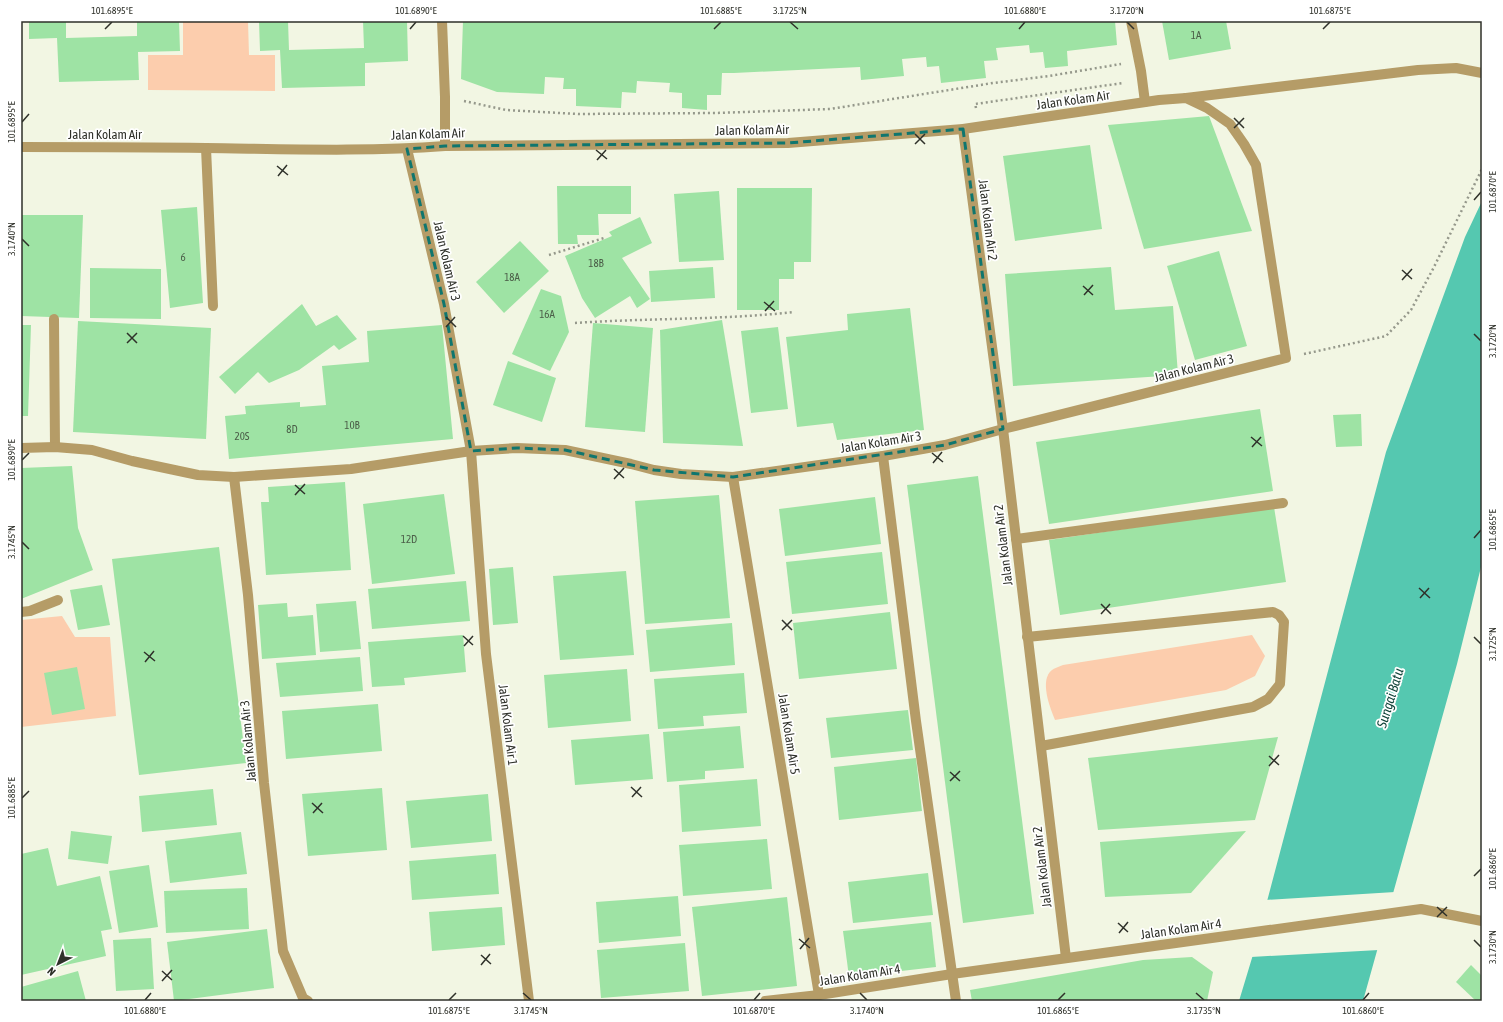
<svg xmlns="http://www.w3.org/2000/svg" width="1503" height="1022" viewBox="0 0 1503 1022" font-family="'Asap Condensed',sans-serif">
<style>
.green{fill:#fccdad}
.water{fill:#55c8b0}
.pier{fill:#f2f6e3}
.building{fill:#9ee3a4}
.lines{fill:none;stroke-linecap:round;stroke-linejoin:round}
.path{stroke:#95988b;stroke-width:2.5;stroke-dasharray:2 3;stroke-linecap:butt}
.lane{stroke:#b59c67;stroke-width:10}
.street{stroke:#b59c67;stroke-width:10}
.marked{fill:none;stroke:#0f766e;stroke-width:3;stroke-dasharray:8 5;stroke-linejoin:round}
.ticks{fill:none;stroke:#2f312a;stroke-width:1.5}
.labels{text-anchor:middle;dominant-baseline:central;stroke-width:3.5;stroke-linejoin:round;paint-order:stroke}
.number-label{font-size:11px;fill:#4b5e48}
.street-label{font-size:13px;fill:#2f312a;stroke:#fff}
.water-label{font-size:14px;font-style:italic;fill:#14463c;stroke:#fff}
.neatline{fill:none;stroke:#2f312a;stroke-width:1.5}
.ticks-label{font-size:10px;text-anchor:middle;fill:#2f312a}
</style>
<rect width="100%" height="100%" fill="#f2f6e3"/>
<!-- green -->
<g class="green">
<path d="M183 21H248L249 55H275V91L148 90V55H183Z"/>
<path d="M62 616 75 637H110L116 716 21 727V620Z"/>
<path d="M1252 635 1265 656 1255 676 1226 690 1055 720C1050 708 1039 680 1052 670 1055 668 1060 666 1063 665Z"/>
</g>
<!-- water -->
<path class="water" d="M1482 201V563L1457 664 1363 1001H1239L1252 958 1386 452 1465 237Z"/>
<!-- pier -->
<path class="pier" d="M1395 892 1379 950 1251 957 1265 900Z"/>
<!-- building -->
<g class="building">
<path d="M29 21H66V38L137 36V21H179L180 51 138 52 139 80 59 82 57 38 29 39Z"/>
<path d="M259 21H288L289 50 364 48 363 21H407L408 61 365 63V86L282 88 280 50 260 51Z"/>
<path d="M463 21H1115L1117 45 1067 51 1068 66 1045 68 1043 52 1030 53 1029 45 996 48 998 60 984 61 986 78 941 83 939 66 927 67 926 57 902 59 904 76 861 80 860 67 734 73H722L721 95H707V110L682 108V93L669 92 670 83 637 81 636 93 622 92 621 108 576 106V89H563L564 78 545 77 544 94 497 92 461 79Z"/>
<path d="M1162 21H1226L1231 49 1169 60Z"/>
<path d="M1209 116 1252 231 1144 249 1108 125Z"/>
<path d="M1090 145 1102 229 1015 241 1003 156Z"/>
<path d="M557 186H631V214H598L599 235H577L578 244H558Z"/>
<path d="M737 188H812L811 262H794V279H779V310H737Z"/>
<path d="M719 191 724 260 679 262 674 194Z"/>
<path d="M197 207 203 303 170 308 161 210Z"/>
<path d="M21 215H83L79 318 21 316Z"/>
<path d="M640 217 652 243 622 258 650 299 637 308 630 296 595 318 582 298 565 256 612 236 609 232Z"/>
<path d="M520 241 549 271 504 313 476 282Z"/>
<path d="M1219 251 1247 346 1195 360 1167 266Z"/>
<path d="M713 267 715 298 651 302 649 271Z"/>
<path d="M1111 267 1115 310 1173 306 1178 375 1013 386 1005 274Z"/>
<path d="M90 268 161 269V319L90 318Z"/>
<path d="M541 289 561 296 569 332 550 371 512 354Z"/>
<path d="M302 304 316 326 337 315 357 339 339 350 334 345 299 370 269 383 258 372 235 394 219 377Z"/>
<path d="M910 308 924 430 837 440 833 423 797 427 786 337 848 330 847 314Z"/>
<path d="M722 320 743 446 663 443 660 330Z"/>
<path d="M78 321 211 328 206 439 73 432Z"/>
<path d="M593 323 653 328 645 432 585 427Z"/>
<path d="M21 325H31L28 416H21Z"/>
<path d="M442 325 453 439 229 459 225 416 246 414 245 406 300 402V407L326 405 322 366 369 362 367 331Z"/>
<path d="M778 327 788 409 751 413 741 331Z"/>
<path d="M508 361 556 378 542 422 493 405Z"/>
<path d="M1260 409 1273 491 1049 524 1036 442Z"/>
<path d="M1361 414 1362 446 1336 447 1333 415Z"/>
<path d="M72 466 78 528 93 570 21 599V468Z"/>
<path d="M978 476 1034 914 963 923 907 485Z"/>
<path d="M345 482 351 570 266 575 261 502H269L268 487Z"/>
<path d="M444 494 455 574 372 584 363 504Z"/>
<path d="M719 495 730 618 645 624 635 501Z"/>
<path d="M875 497 881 544 785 556 779 509Z"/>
<path d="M1274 507 1286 582 1060 615 1049 540Z"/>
<path d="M219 547 246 763 139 775 112 559Z"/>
<path d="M882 552 888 604 792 614 786 562Z"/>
<path d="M513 567 518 623 493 625 489 569Z"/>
<path d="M626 571 634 655 560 660 553 576Z"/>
<path d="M466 581 470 621 372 629 368 589Z"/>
<path d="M102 585 110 625 78 630 70 590Z"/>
<path d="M356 601 361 649 320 652 316 604Z"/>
<path d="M287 603 288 617 313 615 316 655 262 659 258 605Z"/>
<path d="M890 612 897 669 799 679 793 623Z"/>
<path d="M732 623 735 665 650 672 646 630Z"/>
<path d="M463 635 466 672 404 678 405 685 372 687 368 642Z"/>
<path d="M360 657 363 691 280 697 276 663Z"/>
<path d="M77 667 85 709 52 715 44 673Z"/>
<path d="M627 669 631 721 548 728 544 675Z"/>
<path d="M744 673 747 713 703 716 704 726 658 729 654 679Z"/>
<path d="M378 704 382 751 286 759 282 711Z"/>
<path d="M908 710 913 750 831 758 826 718Z"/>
<path d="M740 726 744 768 705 771V779L667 782 663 732Z"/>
<path d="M649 734 653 779 575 785 571 740Z"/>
<path d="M1278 737 1255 820 1098 830 1088 758Z"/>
<path d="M916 758 922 811 839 820 834 767Z"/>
<path d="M757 779 761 826 682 832 679 785Z"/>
<path d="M382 788 387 850 308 856 302 794Z"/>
<path d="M213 789 217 825 142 832 139 796Z"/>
<path d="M488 794 492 841 411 848 406 801Z"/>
<path d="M71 831 112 836 108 864 68 859Z"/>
<path d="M1246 831 1191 893 1105 897 1100 842Z"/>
<path d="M241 832 247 874 170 883 165 841Z"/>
<path d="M767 839 772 889 683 896 679 845Z"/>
<path d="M48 848 57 886 100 876 112 929 101 931 106 956 21 975V854Z"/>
<path d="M496 854 499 894 412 900 409 861Z"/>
<path d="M149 865 158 927 119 933 109 871Z"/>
<path d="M928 873 933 915 853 923 848 882Z"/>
<path d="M247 888 249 929 166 933 164 891Z"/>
<path d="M678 896 681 936 599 943 596 902Z"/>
<path d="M787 897 797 986 702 996 692 907Z"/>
<path d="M502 907 505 945 432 951 429 912Z"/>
<path d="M931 922 936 967 849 977 843 931Z"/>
<path d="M267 929 274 988 174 1001 167 942Z"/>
<path d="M151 938 154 989 116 991 113 940Z"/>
<path d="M685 943 689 991 601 998 597 950Z"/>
<path d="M1192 957 1213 972 1207 1001H972L970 990 1143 960Z"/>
<path d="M1471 965 1482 976V1001H1476L1456 982Z"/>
<path d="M78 971 86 1001H21V987Z"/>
</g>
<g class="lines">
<!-- path -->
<g class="path">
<path d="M464 101 506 110 578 114 716 113 830 109 993 83 1049 76 1121 64"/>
<path d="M976 108 975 104 1123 83"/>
<path d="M549 255 604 238"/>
<path d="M575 323C648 318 722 320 794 312"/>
<path d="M1304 354 1386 336 1411 310 1434 267 1482 169"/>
</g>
<!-- lane -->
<g class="lane">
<path d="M442 21 445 97V146"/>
<path d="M1131 21 1141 71 1145 102"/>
<path d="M206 148 213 306"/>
<path d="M54 319 55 447"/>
<path d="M883 456 916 721 956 1001"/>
<path d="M1016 539 1283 503"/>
<path d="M21 612 30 611 58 600"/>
</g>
<!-- street -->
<g class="street">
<path d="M1186 98 1418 70 1456 68 1482 73"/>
<path d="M963 129 1003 429 1066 958"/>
<path d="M21 147C83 147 144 147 206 148 285 149 366 152 445 146L788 143 963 129 1159 100 1186 98 1207 108 1230 124 1244 144 1256 165 1286 358 1003 429 945 445 883 456 733 477 681 474 654 470 631 464 565 450 517 448 471 451 351 469 234 477 198 475 132 461 92 450 55 447 21 448"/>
<path d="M407 149 444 304 471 451 486 654 529 1001"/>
<path d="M234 477 248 595 264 783 283 951 303 998 308 1001"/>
<path d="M733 477 819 995"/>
<path d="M1027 637 1273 612 1279 615 1284 622 1280 684 1268 699 1253 707 1041 746"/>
<path d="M765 1001 819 995 952 974 1421 909 1482 921"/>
</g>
</g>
<!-- marked area -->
<path class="marked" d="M963 129 1003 429 945 445 733 477 654 470 565 450 517 448 471 451 444 304 407 149 445 146 788 143Z"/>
<!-- ticks -->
<path class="ticks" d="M790 22 798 29M1127 22 1134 29M105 29 112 22M410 29 416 22M714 29 721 22M1019 29 1025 22M1323 29 1330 22M1234 118 1244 128M22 122 29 114M1234 128 1244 118M915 134 925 144M915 144 925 134M596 150 607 159M597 160 606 150M277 166 288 175M278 176 287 165M1474 200 1481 192M22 239 29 246M1402 270 1412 279M1402 280 1412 269M1083 286 1093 295M1084 295 1093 285M764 302 775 311M765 311 774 301M446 317 456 327M446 327 455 317M127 333 137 343M1474 334 1481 341M127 343 137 333M1251 437 1262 446M1252 447 1261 437M932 453 943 462M22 460 29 453M933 463 942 452M614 469 624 478M614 479 624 468M295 485 305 494M295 495 305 484M1474 538 1481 530M22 542 29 549M1419 588 1430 598M1420 598 1429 588M1101 604 1111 614M1101 614 1110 604M782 620 792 630M782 630 792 620M463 636 473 645M1474 637 1481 644M464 646 473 636M144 652 155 661M145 662 154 651M1269 756 1279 765M1269 766 1279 755M950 772 960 781M950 781 960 771M631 787 642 797M632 797 641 787M22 798 29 791M312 803 323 813M313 813 322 803M1474 876 1481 869M1437 907 1447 916M1437 917 1447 907M1118 923 1128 932M1119 933 1128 922M799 939 810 948M1474 940 1481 947M800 949 809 938M481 955 491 964M481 965 490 954M162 971 172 980M162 981 172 970M523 993 531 1000M860 993 867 1000M1196 993 1204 1000M145 1000 151 993M449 1000 456 993M754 1000 760 993M1058 1000 1065 993M1363 1000 1369 993"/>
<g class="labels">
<!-- number labels -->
<g class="number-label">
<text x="1196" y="35">1A</text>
<text x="183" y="257">6</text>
<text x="596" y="263">18B</text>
<text x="512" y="277">18A</text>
<text x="547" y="314">16A</text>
<text x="352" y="425">10B</text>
<text x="292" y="429">8D</text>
<text x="242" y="436">20S</text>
<text x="409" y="539">12D</text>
</g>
<!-- street labels -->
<g class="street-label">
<text transform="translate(1073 100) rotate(-8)">Jalan Kolam Air</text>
<text transform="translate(752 130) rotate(-1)">Jalan Kolam Air</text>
<text x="105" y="134">Jalan Kolam Air</text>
<text transform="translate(428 134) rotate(-2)">Jalan Kolam Air</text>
<text transform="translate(988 220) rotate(83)">Jalan Kolam Air 2</text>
<text transform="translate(447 261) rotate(77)">Jalan Kolam Air 3</text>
<text transform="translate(1194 368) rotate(-14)">Jalan Kolam Air 3</text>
<text transform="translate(881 442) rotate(-9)">Jalan Kolam Air 3</text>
<text transform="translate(1003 545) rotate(-97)">Jalan Kolam Air 2</text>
<text transform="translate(508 725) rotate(83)">Jalan Kolam Air 1</text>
<text transform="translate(789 734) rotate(81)">Jalan Kolam Air 5</text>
<text transform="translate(248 741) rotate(-95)">Jalan Kolam Air 3</text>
<text transform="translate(1042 867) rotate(-97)">Jalan Kolam Air 2</text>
<text transform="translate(1181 929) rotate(-8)">Jalan Kolam Air 4</text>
<text transform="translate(860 975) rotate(-9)">Jalan Kolam Air 4</text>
</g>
<!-- water labels -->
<g class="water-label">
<text transform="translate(1390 698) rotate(-73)">Sungai Batu</text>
</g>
</g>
<!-- border -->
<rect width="1503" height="1022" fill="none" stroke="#ffffff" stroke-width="44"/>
<!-- north arrow -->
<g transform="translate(58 964) rotate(222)" stroke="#ffffff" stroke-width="3" paint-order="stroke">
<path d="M0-3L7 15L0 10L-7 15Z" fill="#2f312a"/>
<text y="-6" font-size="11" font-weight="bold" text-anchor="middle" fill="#2f312a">N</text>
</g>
<rect x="22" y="22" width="1459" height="978" class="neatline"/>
<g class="ticks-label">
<text x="112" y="14">101.6895°E</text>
<text x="416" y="14">101.6890°E</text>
<text x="721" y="14">101.6885°E</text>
<text x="790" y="14">3.1725°N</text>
<text x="1025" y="14">101.6880°E</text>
<text x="1127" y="14">3.1720°N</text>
<text x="1330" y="14">101.6875°E</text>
<text transform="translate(11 122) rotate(-90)" y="4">101.6895°E</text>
<text transform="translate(1492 192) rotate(-90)" y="4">101.6870°E</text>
<text transform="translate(11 239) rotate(-90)" y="4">3.1740°N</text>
<text transform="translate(1492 341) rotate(-90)" y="4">3.1720°N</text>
<text transform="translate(11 460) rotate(-90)" y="4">101.6890°E</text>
<text transform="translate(1492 530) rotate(-90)" y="4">101.6865°E</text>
<text transform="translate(11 542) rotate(-90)" y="4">3.1745°N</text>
<text transform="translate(1492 644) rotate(-90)" y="4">3.1725°N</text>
<text transform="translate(11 798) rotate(-90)" y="4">101.6885°E</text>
<text transform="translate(1492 869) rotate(-90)" y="4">101.6860°E</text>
<text transform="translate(1492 947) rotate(-90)" y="4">3.1730°N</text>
<text x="145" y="1014">101.6880°E</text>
<text x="449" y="1014">101.6875°E</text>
<text x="531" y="1014">3.1745°N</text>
<text x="754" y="1014">101.6870°E</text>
<text x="867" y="1014">3.1740°N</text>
<text x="1058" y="1014">101.6865°E</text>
<text x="1204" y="1014">3.1735°N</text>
<text x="1363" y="1014">101.6860°E</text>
</g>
</svg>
